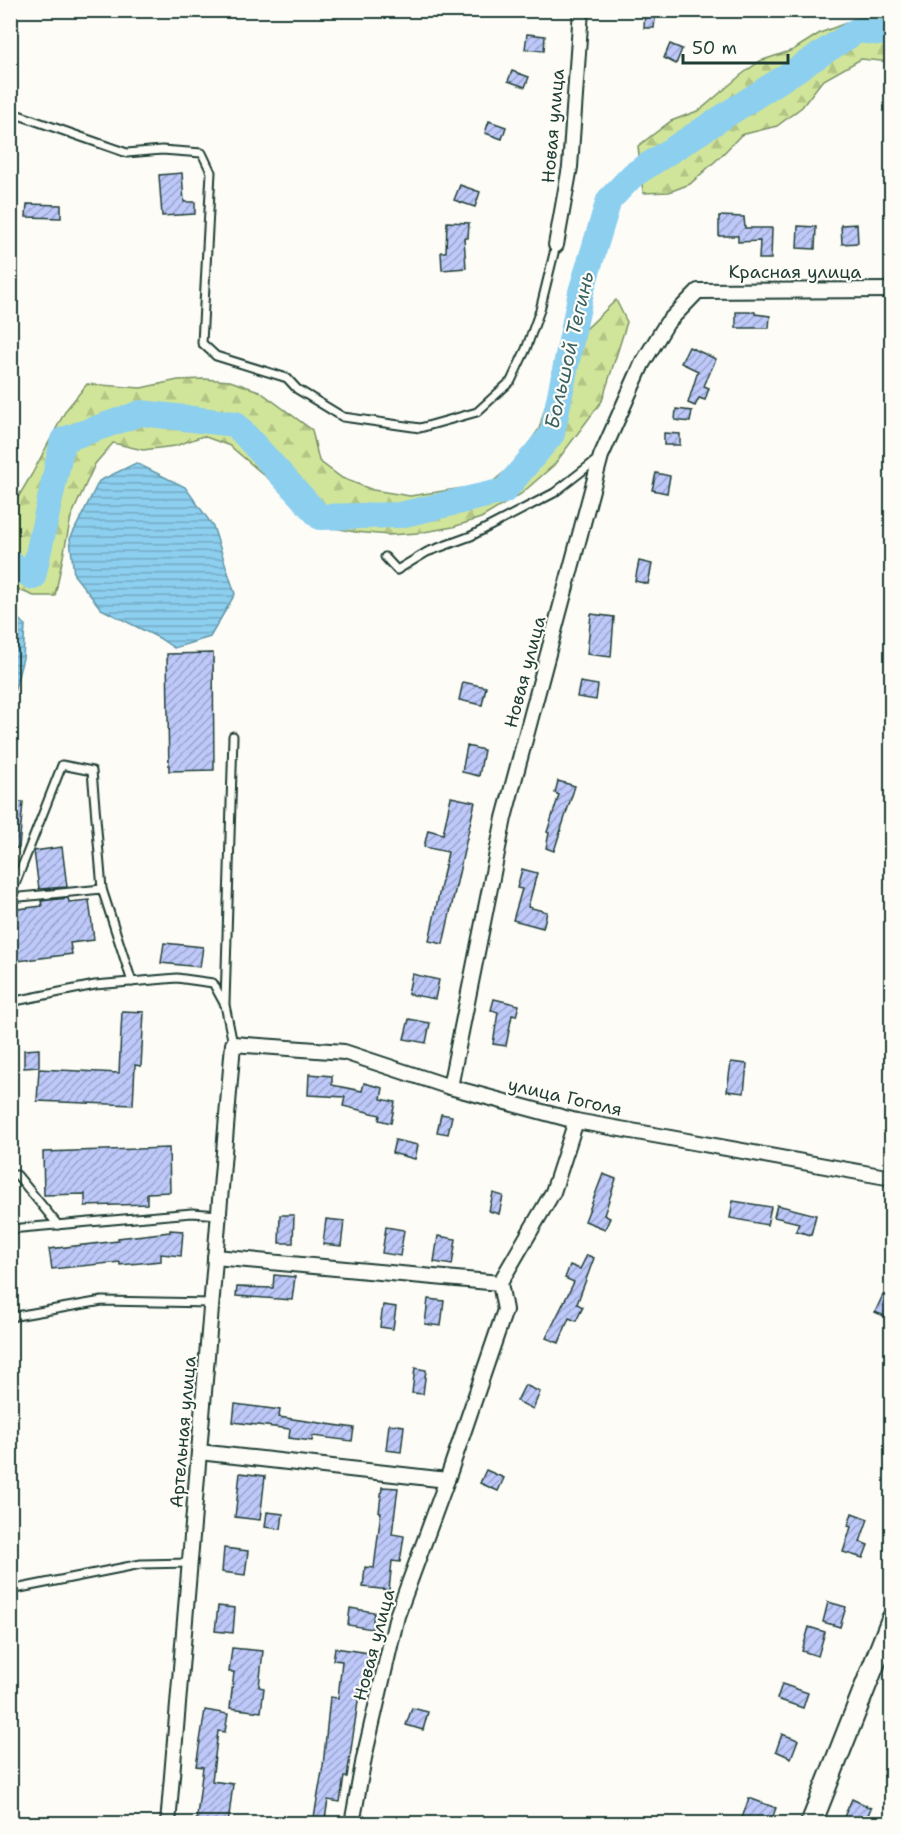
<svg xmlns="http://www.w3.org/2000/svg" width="902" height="1834" viewBox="0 0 902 1834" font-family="'Shantell Sans',sans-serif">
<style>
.forest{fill:url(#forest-firs);stroke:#789167;stroke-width:1.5}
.water{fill:url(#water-rules);stroke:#6195a4;stroke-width:1.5}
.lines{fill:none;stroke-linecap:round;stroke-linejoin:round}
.river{stroke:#8dcfef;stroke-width:26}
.building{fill:url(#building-hatch);stroke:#1f3d34;stroke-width:1.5}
.lane-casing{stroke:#1f3d34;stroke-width:11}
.street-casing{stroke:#1f3d34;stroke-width:18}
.secondary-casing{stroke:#1f3d34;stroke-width:24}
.lane{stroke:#fdfcf7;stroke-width:7}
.street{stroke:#fdfcf7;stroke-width:14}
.secondary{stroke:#fdfcf7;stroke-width:20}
.labels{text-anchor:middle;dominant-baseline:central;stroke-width:4.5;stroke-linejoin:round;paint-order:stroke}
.street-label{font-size:18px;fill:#1f3d34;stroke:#fdfcf7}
.water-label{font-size:20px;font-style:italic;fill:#3a6263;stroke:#fdfcf7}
</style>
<defs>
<pattern id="forest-firs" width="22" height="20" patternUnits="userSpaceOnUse" patternTransform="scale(1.5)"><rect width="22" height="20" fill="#d1e59a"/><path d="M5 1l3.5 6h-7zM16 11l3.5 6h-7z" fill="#b3c585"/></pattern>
<pattern id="water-rules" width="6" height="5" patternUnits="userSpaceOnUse" patternTransform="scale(1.5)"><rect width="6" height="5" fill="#8dcfef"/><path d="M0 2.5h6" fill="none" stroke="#73a9c2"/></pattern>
<pattern id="building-hatch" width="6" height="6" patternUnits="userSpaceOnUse" patternTransform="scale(1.5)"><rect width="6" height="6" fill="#bec9fa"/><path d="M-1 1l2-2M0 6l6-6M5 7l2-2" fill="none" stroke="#9aa4cb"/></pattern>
</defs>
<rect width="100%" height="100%" fill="#fdfcf7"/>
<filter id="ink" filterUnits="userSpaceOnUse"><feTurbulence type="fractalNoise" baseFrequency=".0167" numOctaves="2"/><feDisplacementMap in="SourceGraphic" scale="12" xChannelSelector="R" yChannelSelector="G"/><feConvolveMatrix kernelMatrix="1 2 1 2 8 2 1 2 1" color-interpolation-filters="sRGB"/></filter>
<g filter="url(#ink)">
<!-- forest -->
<g class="forest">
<path d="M880 10 891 11V62L861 59 822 81 802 107 777 126 741 135 721 156 690 184 669 192 643 193 638 146 671 121 700 110 741 75 760 61 793 50 820 33Z"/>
<path d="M616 300 627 322 602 401 554 465 521 494 481 518 453 527 418 533 389 535 355 532 324 526 302 514 284 492 230 446 203 436 175 446 143 450 113 443 95 464 71 517 55 596H34L11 587V509L32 474 66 410 87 384 141 388 178 380 204 379 230 381 259 391 312 430 319 461 342 478 373 490 410 496 490 484 515 463 539 429 565 335 587 328Z"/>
</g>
<!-- water -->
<g class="water">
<path d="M136 463 185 487 213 526 235 594 210 637 174 648 159 638 101 609 74 575 70 539 99 481Z"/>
<path d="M11 612 25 625 23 658 11 704Z"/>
</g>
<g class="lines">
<!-- river -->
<path class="river" d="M10 563 33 577 63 440 141 413 235 424 320 517 400 515 504 491 552 434 581 292 609 200 633 175 858 30 892 34"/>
</g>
<!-- building -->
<g class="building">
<path d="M645 10H656L654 28H644Z"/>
<path d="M527 34 545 36 544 51 525 49Z"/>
<path d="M670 44 682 49 676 64 664 58Z"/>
<path d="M512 71 529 77 525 87 508 81Z"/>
<path d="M489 121 506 127 502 139 485 133Z"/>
<path d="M182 173 184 202H195V214L162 216 159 175Z"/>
<path d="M460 185 480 192 475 207 454 200Z"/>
<path d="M27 204 61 205V218L26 217Z"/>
<path d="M719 216 744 217 745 228H772L771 259H759L760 241 738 242V236H719Z"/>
<path d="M447 222 469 223 468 238H464L466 268 442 270 441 252H446Z"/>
<path d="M857 224 858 243 842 244 841 225Z"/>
<path d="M798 226 816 227 815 249 797 248Z"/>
<path d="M736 312H755V314L770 316 769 328H736Z"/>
<path d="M689 347 716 359 704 386 709 388 705 400 699 398 695 406 688 403 698 371 681 363Z"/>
<path d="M676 409 692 411 690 422 675 420Z"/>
<path d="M664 433 680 434V445H664Z"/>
<path d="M656 473 670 476 667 493 652 490Z"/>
<path d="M639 561 652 564 648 584 635 581Z"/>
<path d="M591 614 614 617 611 657 587 654Z"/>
<path d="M213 653 214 770 169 771 167 654Z"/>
<path d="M463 682 486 687 482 705 459 700Z"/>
<path d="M580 682 598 685 596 700 577 697Z"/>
<path d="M467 746 484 750 479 776 462 772Z"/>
<path d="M558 781 575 786 554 851 546 848 549 833 547 832 559 795 555 793Z"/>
<path d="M451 797 475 802 443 944 429 941 448 852 424 847 428 830 443 834Z"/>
<path d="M10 802H23L19 848H10Z"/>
<path d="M62 847 67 887 39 889 34 851Z"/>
<path d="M522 869 537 873 528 907 547 912 543 928 513 920 522 889 517 888Z"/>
<path d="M68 898 69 902 89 900 94 940 70 943 72 954 10 962V910L42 906 41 901Z"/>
<path d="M164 943 203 947 200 967 161 963Z"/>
<path d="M412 974 439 980 435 999 408 994Z"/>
<path d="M494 999 519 1005 516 1016 512 1015 506 1046 493 1044 498 1012 491 1010Z"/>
<path d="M122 1011 144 1012 141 1066 135 1065 133 1105 37 1101 39 1069 119 1073Z"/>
<path d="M409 1019 430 1023 426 1043 404 1039Z"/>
<path d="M39 1049V1067L24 1068V1050Z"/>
<path d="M731 1062 747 1064 744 1093 727 1091Z"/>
<path d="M309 1074 332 1076V1085L362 1091 364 1083 383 1088 381 1099 395 1102 391 1123 379 1120 380 1115 343 1106 345 1097 308 1095Z"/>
<path d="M441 1114 452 1116 448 1134 437 1132Z"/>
<path d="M395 1140 418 1145 415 1159 392 1153Z"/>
<path d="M169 1148 170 1192 147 1193V1204L85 1206V1194L44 1195 43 1152Z"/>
<path d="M603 1174 616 1179 604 1215 610 1218 605 1229 585 1221Z"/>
<path d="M493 1193 503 1196 499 1214 489 1211Z"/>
<path d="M733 1201 771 1207 767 1225 730 1218Z"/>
<path d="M777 1205 816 1215 811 1235 796 1231 799 1223 774 1217Z"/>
<path d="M280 1215H294L293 1243H279Z"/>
<path d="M326 1219 344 1221 341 1246 323 1244Z"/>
<path d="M386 1227 404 1230 400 1256 382 1253Z"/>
<path d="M170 1230 183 1231 181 1256 161 1254V1261L120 1265V1262L52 1269 49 1249 118 1241V1238L170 1232Z"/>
<path d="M438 1236 456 1239 452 1265 434 1262Z"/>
<path d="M587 1255 594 1258 577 1304 583 1307 576 1321 569 1318 559 1343 546 1338 574 1282 565 1278 570 1265 580 1269Z"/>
<path d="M274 1275 295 1277 292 1300 236 1296 237 1287 273 1288Z"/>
<path d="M883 1295 891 1299V1319L875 1312Z"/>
<path d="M428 1299 444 1301 441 1326 425 1324Z"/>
<path d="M383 1305 396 1307 393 1329 380 1327Z"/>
<path d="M415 1368 426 1370 423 1394 412 1393Z"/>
<path d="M525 1385 540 1392 533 1409 517 1401Z"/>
<path d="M235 1404 280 1410 279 1417 354 1428 352 1441 313 1436 312 1441 289 1438 290 1429 233 1422Z"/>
<path d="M389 1424 404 1426 401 1452 386 1450Z"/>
<path d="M486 1470 504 1478 498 1491 480 1483Z"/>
<path d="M240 1473 265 1476 260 1520 235 1517Z"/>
<path d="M382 1487 398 1488 392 1534 404 1536 400 1562 392 1561 389 1590 363 1587 365 1567 374 1568 381 1512H379Z"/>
<path d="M267 1512 283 1514 281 1529 265 1527Z"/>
<path d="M852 1513 868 1519 860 1542 868 1545 863 1558 843 1552 851 1527 848 1526Z"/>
<path d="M224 1548 248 1551 245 1575 222 1572Z"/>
<path d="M828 1602 846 1607 840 1627 823 1622Z"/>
<path d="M218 1606 235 1608 233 1633 215 1631Z"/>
<path d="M350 1608 374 1612 372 1629 348 1625Z"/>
<path d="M809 1627 825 1632 818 1656 802 1651Z"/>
<path d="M232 1648 263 1651 259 1687 264 1688 261 1712 230 1708 234 1672H229Z"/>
<path d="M335 1648 369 1653 364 1689 360 1688 347 1777H344L340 1802 328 1800 325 1819 314 1817 323 1766 330 1697 338 1698 342 1661 333 1660Z"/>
<path d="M782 1684 808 1693 803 1708 777 1699Z"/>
<path d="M412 1708 428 1712 423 1730 406 1725Z"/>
<path d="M205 1710 228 1714 225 1732 218 1731 212 1781 233 1784 228 1824H196L203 1767 196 1766Z"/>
<path d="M782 1734 798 1740 791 1758 776 1751Z"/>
<path d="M749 1798 776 1808 770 1824H740Z"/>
<path d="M852 1799 871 1808 864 1824H859L844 1817Z"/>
</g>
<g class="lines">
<!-- lane casing -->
<g class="lane-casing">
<g id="lane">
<path d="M10 112 127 153 162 150 202 153 211 172 202 343 216 356 287 378 297 389 343 417 420 428 477 412 511 381 526 349 540 310 556 245"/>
<path d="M385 557 397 570 427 552 471 536 554 493 599 458"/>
<path d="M10 897 62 765 92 771 102 889 132 982"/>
<path d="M10 898 102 889"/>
<path d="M10 1002 95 985 177 978 213 983 225 1005 233 1044"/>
<path d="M225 1003 233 736"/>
<path d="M10 1175H17L58 1225"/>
<path d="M10 1229 192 1213 219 1215"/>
<path d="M10 1317 102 1301 212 1303"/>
<path d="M10 1590 141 1564 190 1563"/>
</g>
</g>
<!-- street casing -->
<g class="street-casing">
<g id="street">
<path d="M556 245 570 167 581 10"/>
<path d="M450 1087 504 818 601 456 642 364 667 323 698 291 892 290"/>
<path d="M215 1257 500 1283"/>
<path d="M199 1452 447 1480"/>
<path d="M168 1824 233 1044 344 1052 450 1087 576 1121 892 1178"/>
<path d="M352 1824 364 1758 397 1616 447 1480 505 1310 500 1283 553 1192 576 1121"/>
</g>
</g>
<!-- secondary casing -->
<g class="secondary-casing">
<path id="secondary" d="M811 1824 892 1619"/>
</g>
<!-- lane -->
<use href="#lane" class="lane"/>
<!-- street -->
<use href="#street" class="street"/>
<!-- secondary -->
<use href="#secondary" class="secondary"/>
</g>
</g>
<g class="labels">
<!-- street labels -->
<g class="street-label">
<text transform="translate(553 126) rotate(-85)">Новая улица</text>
<text x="795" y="272">Красная улица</text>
<text transform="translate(525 672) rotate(-75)">Новая улица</text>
<text transform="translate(565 1097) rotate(13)">улица Гоголя</text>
<text transform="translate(183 1432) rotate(-85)">Артельная улица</text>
<text transform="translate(374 1645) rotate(-75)">Новая улица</text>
</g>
<!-- water labels -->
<g class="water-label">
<text transform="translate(569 350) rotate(-77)">Большой Тегинь</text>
</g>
</g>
<!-- margin -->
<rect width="902" height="1834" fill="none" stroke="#fdfcf7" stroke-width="36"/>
<rect x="18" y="18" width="866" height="1798" fill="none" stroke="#1f3d34" stroke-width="2" filter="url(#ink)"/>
<!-- scale -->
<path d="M683 54v9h105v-9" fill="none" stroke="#1f3d34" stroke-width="3"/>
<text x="692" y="54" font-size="18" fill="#1f3d34" stroke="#fdfcf7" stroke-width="4.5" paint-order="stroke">50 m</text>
</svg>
